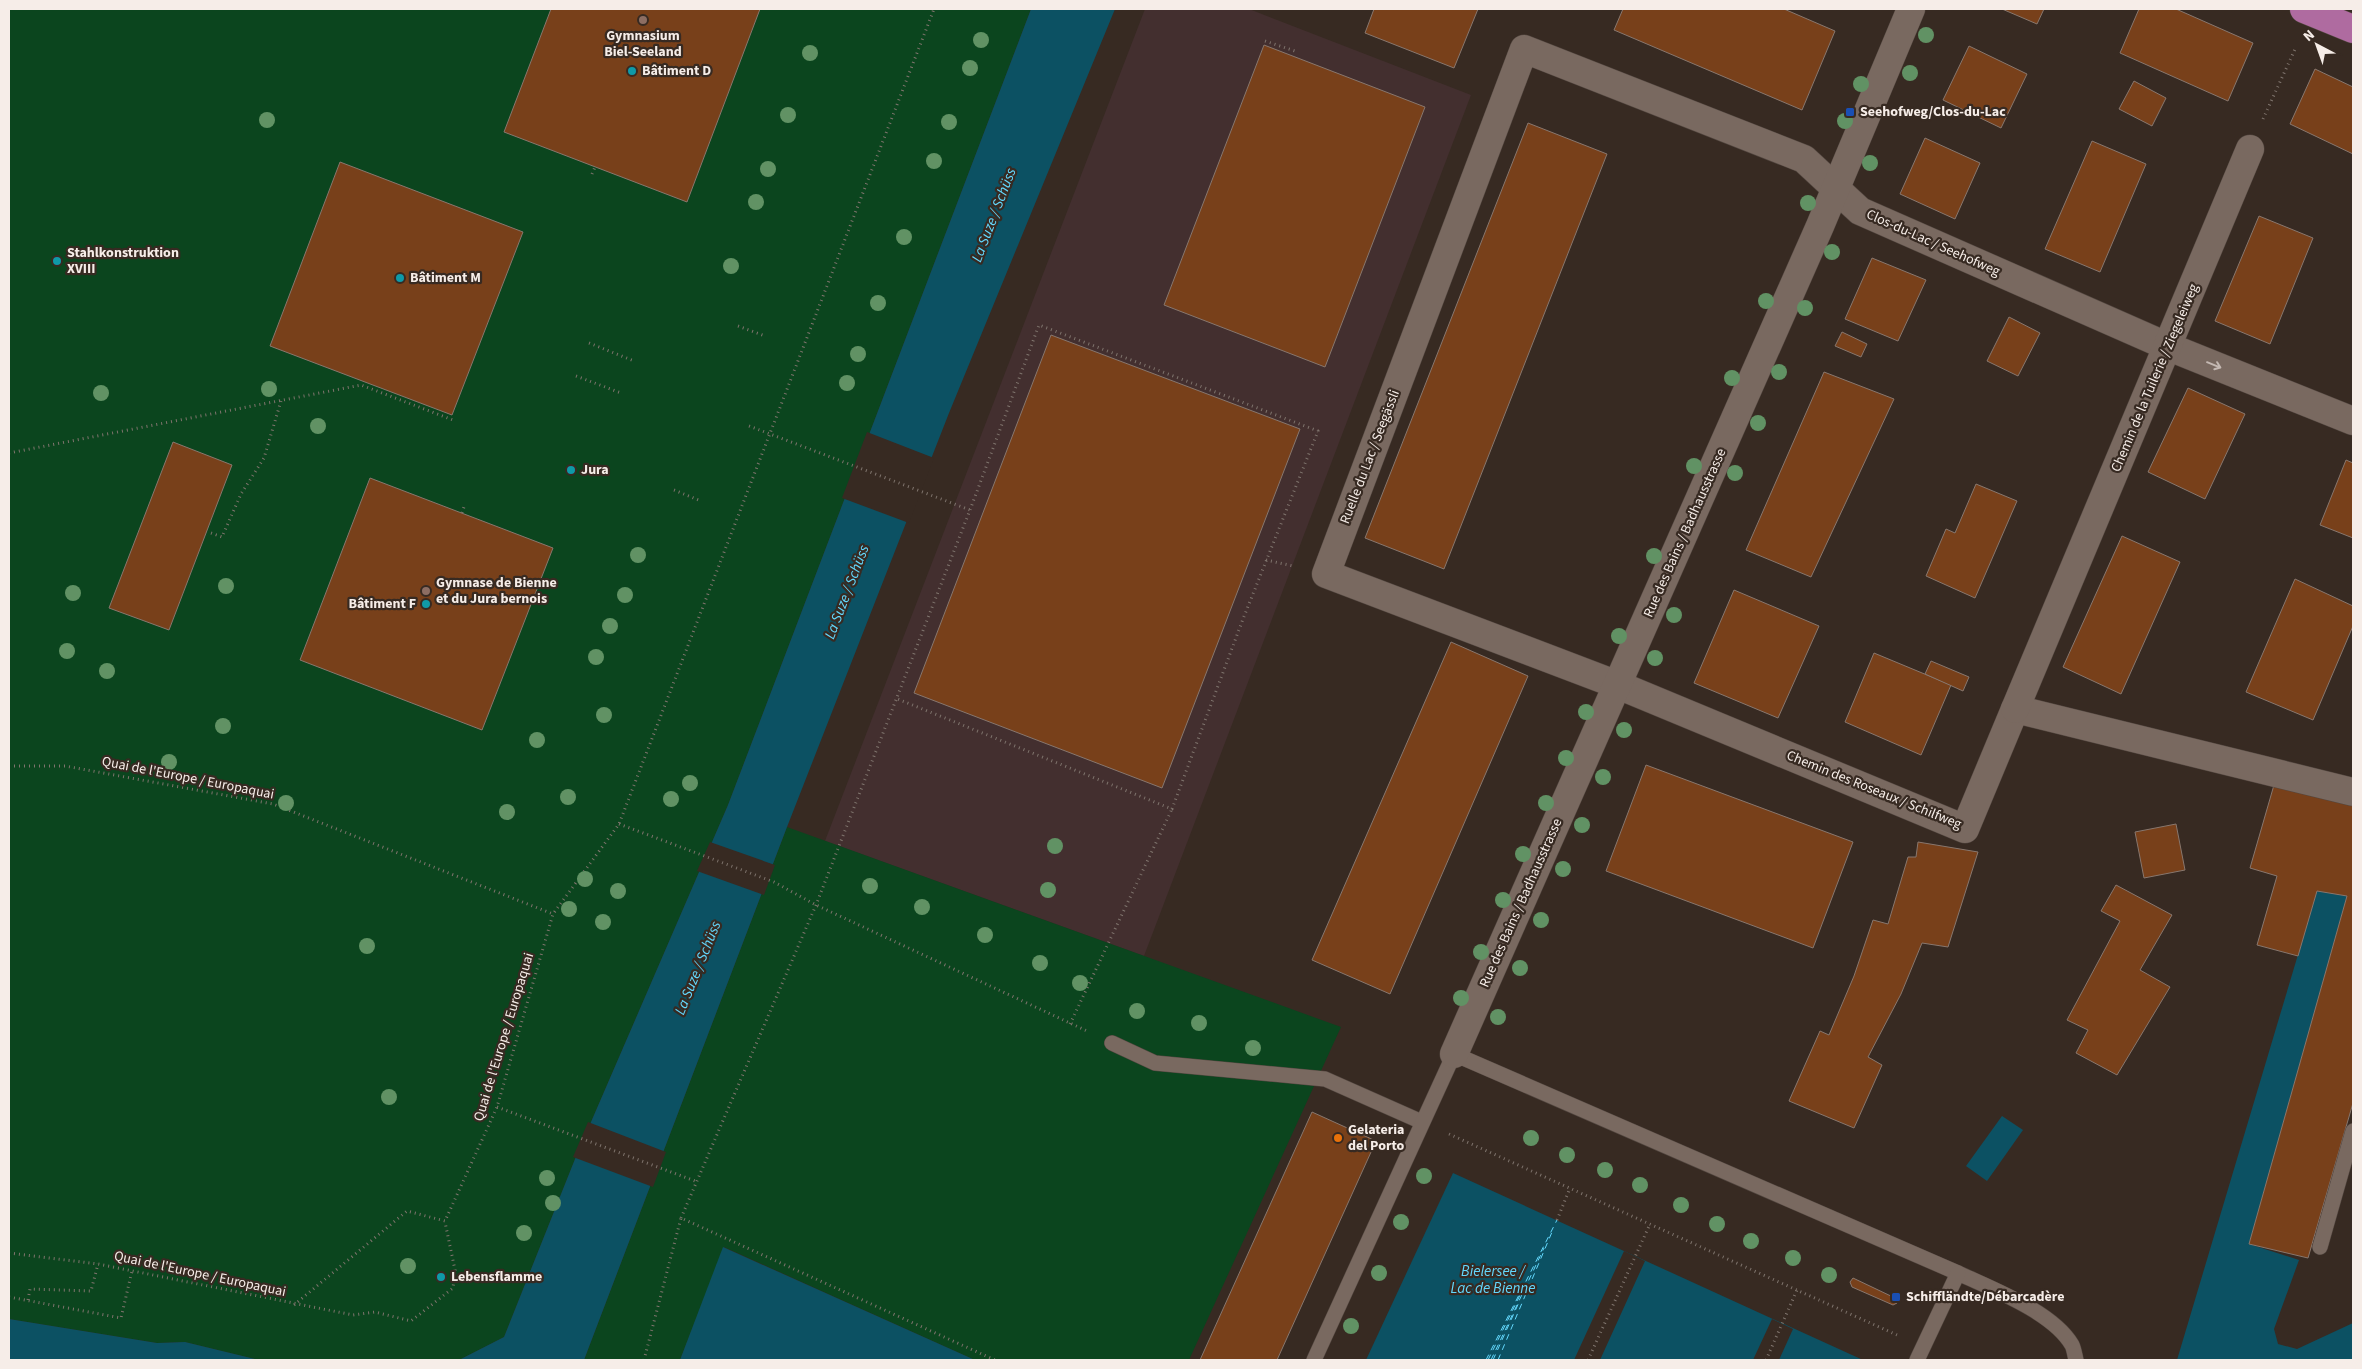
<svg xmlns="http://www.w3.org/2000/svg" width="2362" height="1369" viewBox="0 0 2362 1369" font-family="'Source Sans 3',sans-serif">
<style>
.education{fill:#432f2f}
.green{fill:#0b451e}
.water{fill:#0c5163}
.pier{fill:#372a22}
.lines{fill:none;stroke-linecap:round;stroke-linejoin:round}
.ferry{stroke:#63d8fd;stroke-width:1;stroke-dasharray:6 5;stroke-linecap:butt}
.building{fill:#78401a;stroke:#88776e}
.lane-casing{stroke:#534740;stroke-width:16}
.street-casing{stroke:#534740;stroke-width:29}
.primary-casing{stroke:#534740;stroke-width:29}
.path{stroke:#7f746d;stroke-width:3;stroke-dasharray:1 4;stroke-linecap:butt}
.lane{stroke:#796960;stroke-width:15}
.street{stroke:#796960;stroke-width:28}
.primary{stroke:#af6ba0;stroke-width:28}
.tree{fill:#619264}
.oneway{stroke:#c4b8b2}
.education-dot{fill:#8d6e63;stroke:#372a22;stroke-width:2}
.culture-dot{fill:#0f9aa8;stroke:#372a22;stroke-width:2}
.transit-dot{fill:#1a4fb4;stroke:#372a22;stroke-width:2}
.food-dot{fill:#e8710a;stroke:#372a22;stroke-width:2}
.labels{text-anchor:middle;dominant-baseline:central;stroke-width:4.5;stroke-linejoin:round;paint-order:stroke}
.poi-label{font-size:14px;font-weight:bold;fill:#f6ede8;stroke:#372a22;text-anchor:start}
.street-label{font-size:14px;fill:#f6ede8;stroke:#372a22}
.water-label{font-size:15px;font-style:italic;fill:#63d8fd;stroke:#372a22}
</style>
<rect width="100%" height="100%" fill="#372a22"/>
<!-- education -->
<path class="education" d="M1145 9H1249L1471 95 1144 956 825 841Z"/>
<!-- green -->
<g class="green">
<path d="M9 9H1031L728 805 575 1159 504 1337 459 1360H259L185 1342 157 1343 9 1319Z"/>
<path d="M787 827 1341 1027 1189 1360H975L724 1247 680 1360H584Z"/>
</g>
<!-- water -->
<g class="water">
<path d="M1031 9H1115L949 413 787 827 584 1360H459L504 1337 575 1159 728 805Z"/>
<path d="M2317 891 2347 896 2249 1244 2299 1260 2274 1329 2278 1344 2297 1349 2353 1323V1360H2177Z"/>
<path d="M2002 1116 2023 1130 1987 1181 1966 1166Z"/>
<path d="M1453 1173 1863 1360H1366Z"/>
<path d="M723 1247 975 1360H680Z"/>
<path d="M9 1319 157 1343 185 1342 259 1360H9Z"/>
</g>
<!-- pier -->
<g class="pier">
<path d="M867 432 934 458 909 523 842 498Z"/>
<path d="M710 842 775 865 764 895 697 871Z"/>
<path d="M588 1122 666 1152 653 1187 573 1157Z"/>
<path d="M1624 1251 1645 1261 1600 1360H1574Z"/>
<path d="M1772 1319 1793 1329 1779 1360H1753Z"/>
</g>
<g class="lines">
<!-- ferry -->
<g class="ferry">
<path d="M1486 1360 1557 1220"/>
<path d="M1488 1360 1527 1281"/>
<path d="M1491 1360 1544 1248"/>
<path d="M1493 1360 1520 1300"/>
<path d="M1498 1360 1552 1232"/>
</g>
</g>
<!-- building -->
<g class="building">
<path d="M551 9H760L687 202 504 132Z"/>
<path d="M1374 9H1478L1454 68 1365 33Z"/>
<path d="M1623 9H1784L1835 31 1802 110 1614 30Z"/>
<path d="M2002 9H2044L2037 24Z"/>
<path d="M2139 9H2176L2253 43 2228 101 2120 53Z"/>
<path d="M1264 45 1425 107 1325 367 1164 305Z"/>
<path d="M1969 46 2027 74 2001 128 1943 100Z"/>
<path d="M2315 69 2353 87V154L2290 124Z"/>
<path d="M2134 81 2166 98 2152 126 2119 109Z"/>
<path d="M1528 123 1607 154 1444 569 1365 538Z"/>
<path d="M1925 138 1980 163 1955 219 1900 194Z"/>
<path d="M2092 141 2146 164 2100 272 2045 249Z"/>
<path d="M340 162 523 232 452 415 270 346Z"/>
<path d="M2259 216 2313 238 2270 344 2215 321Z"/>
<path d="M1872 258 1926 280 1898 341 1845 319Z"/>
<path d="M2009 317 2040 333 2018 376 1987 361Z"/>
<path d="M1842 332 1867 344 1861 357 1835 346Z"/>
<path d="M1051 335 1300 429 1162 788 914 693Z"/>
<path d="M1824 372 1894 399 1811 577 1746 550Z"/>
<path d="M2188 388 2245 414 2205 499 2148 472Z"/>
<path d="M173 442 232 465 169 630 109 608Z"/>
<path d="M2346 460 2353 463V538L2320 525Z"/>
<path d="M370 478 553 548 482 730 300 660Z"/>
<path d="M1976 484 2017 501 1975 598 1926 576 1946 529 1955 533Z"/>
<path d="M2122 536 2180 562 2121 694 2063 667Z"/>
<path d="M2295 579 2353 606V626L2313 720 2246 692Z"/>
<path d="M1734 590 1819 626 1778 718 1694 683Z"/>
<path d="M1451 642 1528 676 1390 994 1312 960Z"/>
<path d="M1874 653 1951 685 1921 755 1845 722Z"/>
<path d="M1931 661 1969 677 1963 691 1925 674Z"/>
<path d="M1646 765 1853 842 1813 948 1606 871Z"/>
<path d="M2276 778 2353 799V1103L2308 1258 2249 1244 2347 896 2317 891 2298 956 2257 945 2277 876 2250 868Z"/>
<path d="M2176 824 2185 870 2144 878 2135 832Z"/>
<path d="M1918 842 1978 852 1948 947 1922 943 1901 994 1868 1057 1882 1065 1854 1128 1789 1101 1820 1031 1829 1035 1854 976 1873 920 1888 924 1908 857H1916Z"/>
<path d="M2116 885 2172 915 2140 970 2170 987 2117 1075 2076 1053 2088 1030 2067 1020 2120 921 2101 911Z"/>
<path d="M1312 1112 1376 1141 1277 1360H1200Z"/>
<path d="M1853 1278 1895 1298 1897 1303 1893 1305 1852 1287 1850 1282Z"/>
</g>
<g class="lines">
<!-- lane casing -->
<g class="lane-casing">
<g id="lane">
<path d="M1112 1043 1155 1063 1325 1079 1422 1122"/>
<path d="M2320 1247 2353 1131"/>
<path d="M1314 1360 1454 1054 1958 1273C1992 1289 2053 1312 2072 1345 2074 1349 2075 1356 2076 1360"/>
<path d="M1917 1360 1958 1273"/>
</g>
</g>
<!-- street casing -->
<g class="street-casing">
<g id="street">
<path d="M2353 421 2169 347 1860 211 1804 159 1524 49 1326 574 1618 685 1965 829 2015 709 2353 792"/>
<path d="M2015 709 2250 149"/>
<path d="M1454 1054 1820 226 1911 9"/>
</g>
</g>
<!-- primary casing -->
<g class="primary-casing">
<path id="primary" d="M2304 9 2353 29"/>
</g>
<!-- path -->
<g class="path">
<path d="M1265 41 1298 52"/>
<path d="M2263 119 2296 47"/>
<path d="M592 174 595 167"/>
<path d="M738 326 765 336"/>
<path d="M589 343 634 361"/>
<path d="M576 376 621 393"/>
<path d="M749 426 970 510"/>
<path d="M9 453 361 385 453 420"/>
<path d="M674 490 701 501"/>
<path d="M462 513 465 504"/>
<path d="M211 533 222 537 241 494 264 458 281 401"/>
<path d="M1266 560 1293 566"/>
<path d="M9 766H65L273 804 553 914"/>
<path d="M619 824 774 882 816 905 1087 1031"/>
<path d="M1070 1024 1172 809"/>
<path d="M497 1107 695 1181"/>
<path d="M1449 1134 1897 1335"/>
<path d="M681 1218 816 905 970 510 1039 325 1318 431 1243 619 1172 809 895 698"/>
<path d="M1557 1220 1570 1188"/>
<path d="M9 1253 98 1264 353 1315 375 1312 411 1321 453 1288 455 1270 445 1222"/>
<path d="M9 1297 121 1318 132 1271"/>
<path d="M28 1300 30 1289 91 1291 98 1264"/>
<path d="M294 1305 407 1211 445 1221 497 1107 553 914 619 824 934 9"/>
<path d="M644 1360 681 1218 995 1360"/>
<path d="M1588 1360 1650 1224"/>
<path d="M1766 1360 1797 1290"/>
</g>
<!-- lane -->
<use href="#lane" class="lane"/>
<!-- street -->
<use href="#street" class="street"/>
<!-- primary -->
<use href="#primary" class="primary"/>
</g>
<!-- trees -->
<g class="tree">
<circle cx="1926" cy="35" r="8"/>
<circle cx="981" cy="40" r="8"/>
<circle cx="810" cy="53" r="8"/>
<circle cx="970" cy="68" r="8"/>
<circle cx="1910" cy="73" r="8"/>
<circle cx="1861" cy="84" r="8"/>
<circle cx="788" cy="115" r="8"/>
<circle cx="267" cy="120" r="8"/>
<circle cx="1845" cy="121" r="8"/>
<circle cx="949" cy="122" r="8"/>
<circle cx="934" cy="161" r="8"/>
<circle cx="1870" cy="163" r="8"/>
<circle cx="768" cy="169" r="8"/>
<circle cx="756" cy="202" r="8"/>
<circle cx="1808" cy="203" r="8"/>
<circle cx="904" cy="237" r="8"/>
<circle cx="1832" cy="252" r="8"/>
<circle cx="731" cy="266" r="8"/>
<circle cx="1766" cy="301" r="8"/>
<circle cx="878" cy="303" r="8"/>
<circle cx="1805" cy="308" r="8"/>
<circle cx="858" cy="354" r="8"/>
<circle cx="1779" cy="372" r="8"/>
<circle cx="1732" cy="378" r="8"/>
<circle cx="847" cy="383" r="8"/>
<circle cx="269" cy="389" r="8"/>
<circle cx="101" cy="393" r="8"/>
<circle cx="1758" cy="423" r="8"/>
<circle cx="318" cy="426" r="8"/>
<circle cx="1694" cy="466" r="8"/>
<circle cx="1735" cy="473" r="8"/>
<circle cx="638" cy="555" r="8"/>
<circle cx="1654" cy="556" r="8"/>
<circle cx="226" cy="586" r="8"/>
<circle cx="73" cy="593" r="8"/>
<circle cx="625" cy="595" r="8"/>
<circle cx="1674" cy="615" r="8"/>
<circle cx="610" cy="626" r="8"/>
<circle cx="1619" cy="636" r="8"/>
<circle cx="67" cy="651" r="8"/>
<circle cx="596" cy="657" r="8"/>
<circle cx="1655" cy="658" r="8"/>
<circle cx="107" cy="671" r="8"/>
<circle cx="1586" cy="712" r="8"/>
<circle cx="604" cy="715" r="8"/>
<circle cx="223" cy="726" r="8"/>
<circle cx="1624" cy="730" r="8"/>
<circle cx="537" cy="740" r="8"/>
<circle cx="1566" cy="758" r="8"/>
<circle cx="169" cy="762" r="8"/>
<circle cx="1603" cy="777" r="8"/>
<circle cx="690" cy="783" r="8"/>
<circle cx="568" cy="797" r="8"/>
<circle cx="671" cy="799" r="8"/>
<circle cx="286" cy="803" r="8"/>
<circle cx="1546" cy="803" r="8"/>
<circle cx="507" cy="812" r="8"/>
<circle cx="1582" cy="825" r="8"/>
<circle cx="1055" cy="846" r="8"/>
<circle cx="1523" cy="854" r="8"/>
<circle cx="1563" cy="869" r="8"/>
<circle cx="585" cy="879" r="8"/>
<circle cx="870" cy="886" r="8"/>
<circle cx="1048" cy="890" r="8"/>
<circle cx="618" cy="891" r="8"/>
<circle cx="1503" cy="900" r="8"/>
<circle cx="922" cy="907" r="8"/>
<circle cx="569" cy="909" r="8"/>
<circle cx="1541" cy="920" r="8"/>
<circle cx="603" cy="922" r="8"/>
<circle cx="985" cy="935" r="8"/>
<circle cx="367" cy="946" r="8"/>
<circle cx="1481" cy="952" r="8"/>
<circle cx="1040" cy="963" r="8"/>
<circle cx="1520" cy="968" r="8"/>
<circle cx="1080" cy="983" r="8"/>
<circle cx="1461" cy="998" r="8"/>
<circle cx="1137" cy="1011" r="8"/>
<circle cx="1498" cy="1017" r="8"/>
<circle cx="1199" cy="1023" r="8"/>
<circle cx="1253" cy="1048" r="8"/>
<circle cx="389" cy="1097" r="8"/>
<circle cx="1531" cy="1138" r="8"/>
<circle cx="1567" cy="1155" r="8"/>
<circle cx="1605" cy="1170" r="8"/>
<circle cx="1424" cy="1176" r="8"/>
<circle cx="547" cy="1178" r="8"/>
<circle cx="1640" cy="1185" r="8"/>
<circle cx="553" cy="1203" r="8"/>
<circle cx="1681" cy="1205" r="8"/>
<circle cx="1401" cy="1222" r="8"/>
<circle cx="1717" cy="1224" r="8"/>
<circle cx="524" cy="1233" r="8"/>
<circle cx="1751" cy="1241" r="8"/>
<circle cx="1793" cy="1258" r="8"/>
<circle cx="408" cy="1266" r="8"/>
<circle cx="1379" cy="1273" r="8"/>
<circle cx="1829" cy="1275" r="8"/>
<circle cx="1351" cy="1326" r="8"/>
</g>
<!-- one-way arrows -->
<defs><path id="oneway-shaft" d="M-6 0H5M1.5-3L5.5 0L1.5 3" fill="none" stroke-width="1.6" stroke-linecap="round" stroke-linejoin="round" transform="scale(1.25)"/></defs>
<use class="oneway" href="#oneway-shaft" transform="translate(2214 365) rotate(22)"/>
<!-- markers -->
<g class="education-dot">
<circle cx="643" cy="20" r="5"/>
<circle cx="426" cy="591" r="5"/>
</g>
<g class="culture-dot">
<circle cx="632" cy="71" r="5"/>
<circle cx="57" cy="261" r="5"/>
<circle cx="400" cy="278" r="5"/>
<circle cx="571" cy="470" r="5"/>
<circle cx="426" cy="604" r="5"/>
<circle cx="441" cy="1277" r="5"/>
</g>
<g class="transit-dot">
<rect x="1845" y="107" width="10" height="10" rx="2.5"/>
<rect x="1891" y="1292" width="10" height="10" rx="2.5"/>
</g>
<circle class="food-dot" cx="1338" cy="1138" r="5"/>
<g class="labels">
<!-- poi labels -->
<g class="poi-label">
<text x="643" y="36" text-anchor="middle">Gymnasium<tspan x="643" dy="16">Biel-Seeland</tspan></text>
<text x="642" y="71">Bâtiment D</text>
<text x="1860" y="112">Seehofweg/Clos-du-Lac</text>
<text x="67" y="253">Stahlkonstruktion<tspan x="67" dy="16">XVIII</tspan></text>
<text x="410" y="278">Bâtiment M</text>
<text x="581" y="470">Jura</text>
<text x="436" y="583">Gymnase de Bienne<tspan x="436" dy="16">et du Jura bernois</tspan></text>
<text x="416" y="604" text-anchor="end">Bâtiment F</text>
<text x="1348" y="1130">Gelateria<tspan x="1348" dy="16">del Porto</tspan></text>
<text x="451" y="1277">Lebensflamme</text>
<text x="1906" y="1297">Schiffländte/Débarcadère</text>
</g>
<!-- street labels -->
<g class="street-label">
<text transform="translate(1933 243) rotate(24)">Clos-du-Lac / Seehofweg</text>
<text transform="translate(2155 378) rotate(-67)">Chemin de la Tuilerie / Ziegeleiweg</text>
<text transform="translate(1370 457) rotate(-69)">Ruelle du Lac / Seegässli</text>
<text transform="translate(1685 533) rotate(-66)">Rue des Bains / Badhausstrasse</text>
<text transform="translate(188 778) rotate(11)">Quai de l'Europe / Europaquai</text>
<text transform="translate(1874 790) rotate(22)">Chemin des Roseaux / Schilfweg</text>
<text transform="translate(1521 903) rotate(-66)">Rue des Bains / Badhausstrasse</text>
<text transform="translate(504 1037) rotate(-73)">Quai de l'Europe / Europaquai</text>
<text transform="translate(200 1274) rotate(12)">Quai de l'Europe / Europaquai</text>
</g>
<!-- water labels -->
<g class="water-label">
<text transform="translate(994 215) rotate(-69)">La Suze / Schüss</text>
<text transform="translate(847 592) rotate(-69)">La Suze / Schüss</text>
<text transform="translate(698 968) rotate(-68)">La Suze / Schüss</text>
<text x="1493" y="1271">Bielersee /<tspan x="1493" dy="17">Lac de Bienne</tspan></text>
</g>
</g>
<!-- border -->
<rect width="2362" height="1369" fill="none" stroke="#f6ede8" stroke-width="20"/>
<!-- north arrow -->
<g transform="translate(2317 45) rotate(319)" stroke="#372a22" stroke-width="4" paint-order="stroke">
<path d="M0-4L9 19L0 12L-9 19Z" fill="#f6ede8"/>
<text y="-8" font-size="14" font-weight="bold" text-anchor="middle" fill="#f6ede8">N</text>
</g>
</svg>
